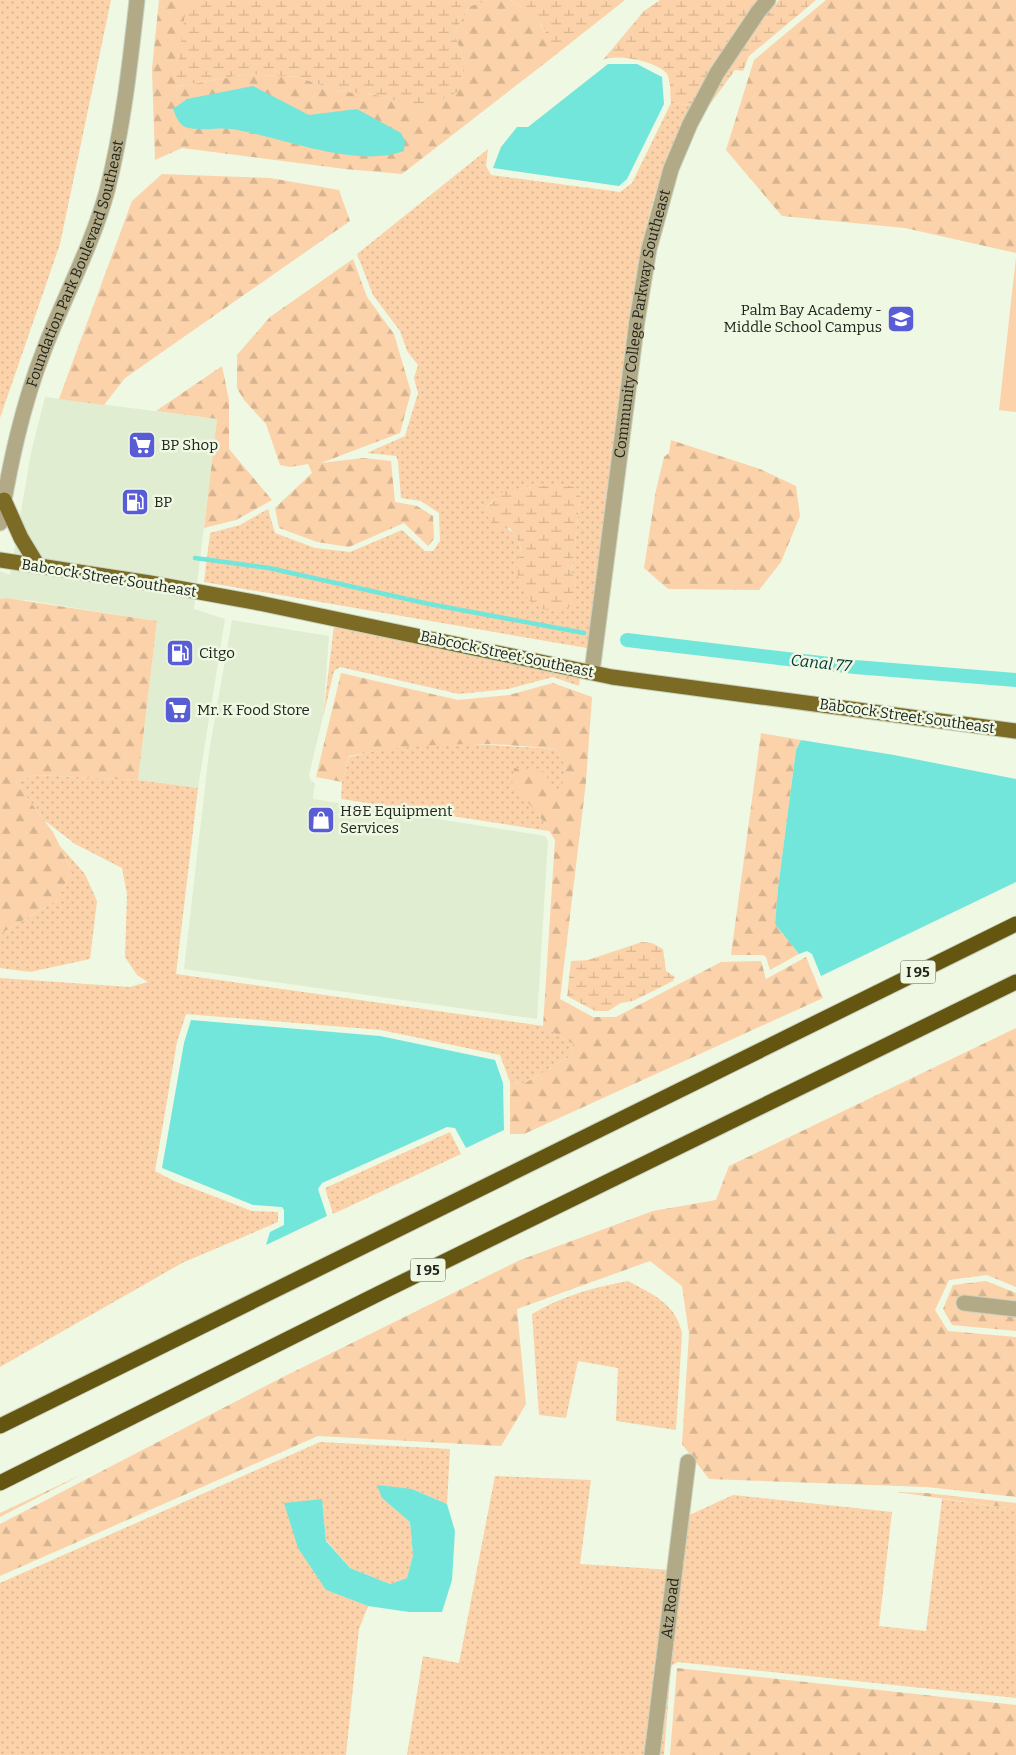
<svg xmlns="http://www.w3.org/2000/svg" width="1016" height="1755" viewBox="0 0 1016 1755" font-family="Bitter,serif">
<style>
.built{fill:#e1edd1}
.grass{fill:url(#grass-dots);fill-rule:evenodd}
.forest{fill:url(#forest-firs)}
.wetland{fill:url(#wetland-marsh)}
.green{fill:#fbd2a9}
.water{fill:#73e6db}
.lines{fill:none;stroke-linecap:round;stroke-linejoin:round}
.stream{stroke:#73e6db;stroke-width:4.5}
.canal{stroke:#73e6db;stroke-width:14}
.minor-casing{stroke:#cad2bf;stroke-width:17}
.major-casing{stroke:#cad2bf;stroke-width:17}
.highway-casing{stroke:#cad2bf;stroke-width:17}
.minor{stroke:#b2aa87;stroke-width:15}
.major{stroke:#7b6b25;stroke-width:15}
.highway{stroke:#645510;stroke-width:15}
.labels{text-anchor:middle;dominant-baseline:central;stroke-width:5;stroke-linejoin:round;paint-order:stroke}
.shield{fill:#eff8e3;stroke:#5f6458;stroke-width:1}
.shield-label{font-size:14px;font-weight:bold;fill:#21241c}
.street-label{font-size:15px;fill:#21241c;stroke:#eff8e3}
.poi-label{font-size:15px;fill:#21241c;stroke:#eff8e3;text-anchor:start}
.water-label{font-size:16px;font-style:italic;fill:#003834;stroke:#eff8e3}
</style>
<defs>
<pattern id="grass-dots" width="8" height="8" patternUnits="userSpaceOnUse" patternTransform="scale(1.25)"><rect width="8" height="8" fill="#fbd2a9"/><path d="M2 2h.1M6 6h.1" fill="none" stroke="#d7b491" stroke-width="1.8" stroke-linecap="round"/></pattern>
<pattern id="forest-firs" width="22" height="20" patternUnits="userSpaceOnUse" patternTransform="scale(1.25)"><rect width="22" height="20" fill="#fbd2a9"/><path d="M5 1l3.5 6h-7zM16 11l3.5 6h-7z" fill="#d7b491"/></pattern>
<pattern id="wetland-marsh" width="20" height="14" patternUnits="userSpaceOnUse" patternTransform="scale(1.25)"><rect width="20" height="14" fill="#fbd2a9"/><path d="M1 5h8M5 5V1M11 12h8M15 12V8" fill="none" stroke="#d7b491"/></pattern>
</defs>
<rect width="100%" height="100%" fill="#eff8e3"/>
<!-- built -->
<g class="built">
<path d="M45 397 217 419 194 609 225 619 198 788 138 780 157 621 26 600 0 599V571L10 575 31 453Z"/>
<path d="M232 620 329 636 323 717 309 775 311 781 315 783 313 799 545 836 548 841 537 1019 184 969 209 752Z"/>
</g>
<!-- grass -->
<g class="grass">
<path d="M0 0H111L60 244 0 418Z"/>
<path d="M671 103 691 105C642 197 631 303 618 405 608 486 598 567 587 648L204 582 210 533 240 525 268 509 275 533 315 548 350 552 402 530 425 551H433L440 541 439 513 421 501 401 498 398 461 396 456 367 453 405 436 418 393 414 378 418 365 407 351 400 331 373 295 357 254 488 149 486 166 491 175 620 192 632 183ZM534 487 581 489 572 572 576 587 517 569C528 539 512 529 488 517L486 508C499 492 515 488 534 487Z"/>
<path d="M334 626 580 677 579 686 553 677 508 689 459 694 340 667 334 671 323 717Z"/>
<path d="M456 743 556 749 565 765 562 797 538 814 549 831 341 799 342 782 349 757 392 747Z"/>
<path d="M34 775 138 780 198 788 176 974 543 1026 573 1044 571 1056 525 1083 510 1082 500 1055 381 1030 186 1014 177 1042 155 1171 174 1181 252 1211 278 1212V1222L182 1263 0 1367V978L130 987 148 982 137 975 125 957 127 894 122 868 75 844 44 820 16 783Z"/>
<path d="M60 846 85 874 97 901 90 959 30 972 0 968V934L57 900 72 871Z"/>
<path d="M450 1132 461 1154 333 1214 325 1188Z"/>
<path d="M628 1281C652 1294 677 1304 682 1334L676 1430 616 1421 618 1368 578 1361 566 1418 539 1415 532 1314C562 1296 595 1287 628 1281Z"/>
<path d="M320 1442 450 1449 447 1504 412 1489 382 1498 410 1522 413 1555 407 1578 390 1584 350 1568 326 1540 322 1499 326 1590 368 1606 359 1629 346 1755H0V1583Z"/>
<path d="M495 1476 591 1480 580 1564 672 1570 683 1518 733 1495 892 1512 879 1626 926 1631 942 1499 1016 1509V1698L678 1662 671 1666 664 1755H407L423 1656 459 1663Z"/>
</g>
<!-- forest -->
<g class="forest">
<path d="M159 0H187L176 87 246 74 298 77 338 91 384 96 420 111 465 64 454 33 470 6 490 0H510L536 16 550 41 549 60 402 174 345 169 182 148 155 160 152 69Z"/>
<path d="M826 0H1016V253L905 228 782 216 726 150 754 60Z"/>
<path d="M162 174 270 178 339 190 350 221 125 378 104 405 59 399 132 201Z"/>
<path d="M353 259 367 297 394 334 411 392 400 433 321 463 363 458 391 461 395 502 417 506 433 516 434 539 428 546 404 523 349 547 317 542 279 528 275 508 312 473 308 464 290 467 280 465 266 424 244 400 237 388V355L270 317Z"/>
<path d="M222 366 229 400V449L272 500 236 520 204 528 217 419 156 411Z"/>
<path d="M671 440 760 469 796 486 800 516 781 562 759 590 668 589 644 568 656 490 664 457 669 453Z"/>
<path d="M6 598 157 621 138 780 34 775 16 783 53 832 72 871 57 900 0 934V599Z"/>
<path d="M341 673 458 700 509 695 553 683 592 697 586 782 560 999 593 1017H616L721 962 761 961 766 979 806 957 823 998 524 1134H510V1082L525 1083 571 1056 573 1044 543 1026 555 840 538 814 512 785 514 768 543 772 561 796 565 765 556 749C487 741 418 742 349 756L342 782 316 777Z"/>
<path d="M761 733 801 740 796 750 778 888 775 924 799 954 770 970 766 957 763 955H731Z"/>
<path d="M1016 1028V1287L987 1275 949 1280 935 1310 948 1331 1016 1337V1497L927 1487 709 1479 682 1444 689 1334 682 1286 650 1261 517 1309 526 1404 501 1446 318 1436 0 1576V1524L281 1378 520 1260 653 1211 716 1200 729 1166Z"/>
<path d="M986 1281 1016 1293V1331L952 1325 943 1309 953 1285Z"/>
<path d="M85 1473 0 1517V1513Z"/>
<path d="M896 1492 926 1493 1016 1503V1509Z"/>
<path d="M677 1668 1016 1705V1755H670Z"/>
</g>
<!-- wetland -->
<g class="wetland">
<path d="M187 0H490L470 6 454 33 465 64 457 92 419 111 384 96 338 91 298 77 246 74 175 87Z"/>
<path d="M510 0H625L549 60C550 25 538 17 510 0Z"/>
<path d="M660 0H758L710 70 691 105 671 103C670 95 671 84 668 76 662 62 616 53 603 60L644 11Z"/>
<path d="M779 0H816L749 56 743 71 735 70 708 107C728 70 750 32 779 0Z"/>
<path d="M561 484 581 489 572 572 576 587 574 604C546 621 520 603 517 571 517 562 522 555 520 545 518 539 513 533 510 528L495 529 488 517 486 508 505 490Z"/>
<path d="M642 942 652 943 663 949 666 971 675 977 673 981 633 1001 621 1003 608 1011H595L567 996 571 961 588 960Z"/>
</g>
<!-- green -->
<path class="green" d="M1016 257V412L999 410Z"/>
<!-- water -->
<g class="water">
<path d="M608 64H637L662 77 664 104 627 179 619 186 493 168 501 147 517 127H528Z"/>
<path d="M253 86 309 115 357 109 401 133 405 141 404 151C355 169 282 137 232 129 218 127 203 131 189 128 180 127 176 117 173 109L187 99Z"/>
<path d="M801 740 894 755 1016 779V882L821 976 812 954 807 951 799 954 775 924 778 888 796 750Z"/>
<path d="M191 1020 380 1036 495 1060 503 1083 504 1130 466 1148 455 1128 447 1127 322 1183 318 1189 327 1216 266 1245 270 1232 284 1225V1210L282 1207 253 1205 162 1168 184 1043Z"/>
<path d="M377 1485 412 1489 447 1504 455 1531 452 1580 442 1612H409L368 1606 326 1590 298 1548 284 1503 322 1499 326 1541 350 1568 390 1584 407 1578 413 1555 410 1522 382 1498Z"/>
</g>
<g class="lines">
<!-- stream -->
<path class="stream" d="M195 558 269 568 429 604 584 633"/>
<!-- canal -->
<path class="canal" d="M627 640 855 667 1016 680"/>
<!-- minor casing -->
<g class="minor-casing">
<g id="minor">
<path id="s1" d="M0 523C10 464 22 406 44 350 64 297 92 246 107 191 123 129 130 64 137 0"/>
<path id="s2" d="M592 672 637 321 649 249 671 169 690 124 717 73 758 12 768 0"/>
<path d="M964 1303 1016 1309"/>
<path id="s3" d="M652 1755 688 1462"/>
</g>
</g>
<!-- major casing -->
<g class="major-casing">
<g id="major">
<path d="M4 500 21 538 38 566"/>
<path d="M0 560 150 583 259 603 612 677 1016 731"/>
</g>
</g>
<!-- highway casing -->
<g class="highway-casing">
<g id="highway">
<path d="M0 1426 1016 924"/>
<path d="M0 1483 380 1293 1016 982"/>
</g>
</g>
<!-- minor -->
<use href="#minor" class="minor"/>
<!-- major -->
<use href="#major" class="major"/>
<!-- highway -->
<use href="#highway" class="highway"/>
</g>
<!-- icons -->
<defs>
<g id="school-square" transform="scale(1.4375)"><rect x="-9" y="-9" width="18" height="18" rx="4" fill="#595dd5" stroke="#eff8e3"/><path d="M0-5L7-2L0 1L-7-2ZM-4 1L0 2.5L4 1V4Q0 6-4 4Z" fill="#fff"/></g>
<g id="supermarket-square" transform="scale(1.4375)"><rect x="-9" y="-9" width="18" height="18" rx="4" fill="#595dd5" stroke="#eff8e3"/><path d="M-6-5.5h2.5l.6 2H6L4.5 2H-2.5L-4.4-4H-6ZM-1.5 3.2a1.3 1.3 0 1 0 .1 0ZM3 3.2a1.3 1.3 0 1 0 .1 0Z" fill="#fff"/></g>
<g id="fuel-square" transform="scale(1.4375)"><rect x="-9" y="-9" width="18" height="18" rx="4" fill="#595dd5" stroke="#eff8e3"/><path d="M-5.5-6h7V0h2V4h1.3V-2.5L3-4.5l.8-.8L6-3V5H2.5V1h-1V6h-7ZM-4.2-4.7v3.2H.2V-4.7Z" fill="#fff"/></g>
<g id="shop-square" transform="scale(1.4375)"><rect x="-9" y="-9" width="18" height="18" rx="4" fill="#595dd5" stroke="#eff8e3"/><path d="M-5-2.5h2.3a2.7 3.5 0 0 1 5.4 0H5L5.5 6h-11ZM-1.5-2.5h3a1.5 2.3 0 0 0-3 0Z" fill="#fff"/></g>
</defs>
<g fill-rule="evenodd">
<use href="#school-square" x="901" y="319"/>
<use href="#supermarket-square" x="142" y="445"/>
<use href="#fuel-square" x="135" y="502"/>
<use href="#fuel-square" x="180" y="653"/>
<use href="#supermarket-square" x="178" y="710"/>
<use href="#shop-square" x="321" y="820"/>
</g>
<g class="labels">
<!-- shield labels -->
<g class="shield">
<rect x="900.5" y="960.5" width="35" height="23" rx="4"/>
<rect x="410.5" y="1258.5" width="35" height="23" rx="4"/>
</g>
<g class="shield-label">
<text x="918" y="972">I 95</text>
<text x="428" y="1270">I 95</text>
</g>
<!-- street labels -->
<g class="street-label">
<text stroke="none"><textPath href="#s1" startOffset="271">Foundation Park Boulevard Southeast</textPath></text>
<text stroke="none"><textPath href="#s2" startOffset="352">Community College Parkway Southeast</textPath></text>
<text transform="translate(109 578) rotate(9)">Babcock Street Southeast</text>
<text transform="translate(507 654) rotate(12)">Babcock Street Southeast</text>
<text transform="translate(907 716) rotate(8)">Babcock Street Southeast</text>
<text stroke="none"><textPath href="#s3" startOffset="148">Atz Road</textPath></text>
</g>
<!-- poi labels -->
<g class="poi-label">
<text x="882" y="310" text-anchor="end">Palm Bay Academy -<tspan x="882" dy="17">Middle School Campus</tspan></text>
<text x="161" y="445">BP Shop</text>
<text x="154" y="502">BP</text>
<text x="199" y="653">Citgo</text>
<text x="197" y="710">Mr. K Food Store</text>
<text x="340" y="811">H&amp;E Equipment<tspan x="340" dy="17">Services</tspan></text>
</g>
<!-- water labels -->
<g class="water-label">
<text transform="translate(821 663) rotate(6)">Canal 77</text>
</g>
</g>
</svg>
